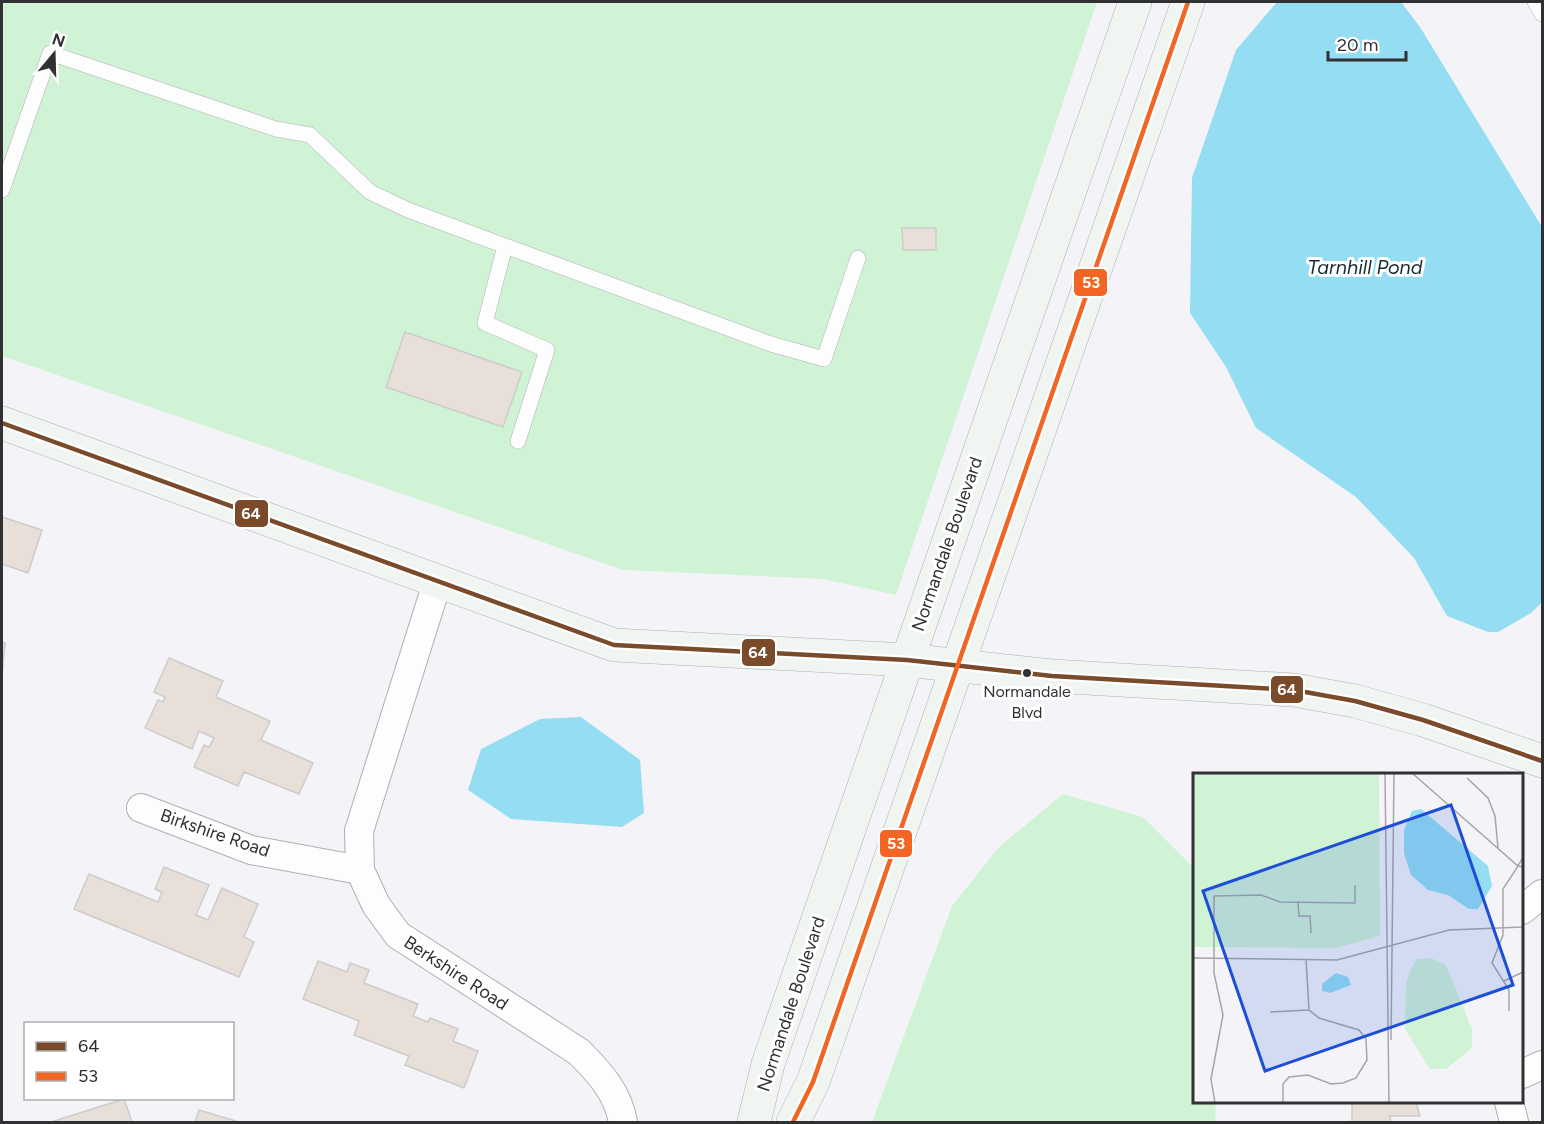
<svg xmlns="http://www.w3.org/2000/svg" width="1544" height="1124" viewBox="0 0 1544 1124" font-family="Figtree,sans-serif">
<style>
.green{fill:#d0f3d6}
.water{fill:#94ddf2}
.building{fill:#e8dfd8;stroke:#cdcccd;stroke-width:1.5}
.lines{fill:none;stroke-linecap:round;stroke-linejoin:round}
.lane-casing{stroke:#afafb2;stroke-width:16}
.street-casing{stroke:#afafb2;stroke-width:30}
.secondary-casing{stroke:#afafb2;stroke-width:34}
.lane{stroke:#fdfdfe;stroke-width:15}
.street{stroke:#fdfdfe;stroke-width:28}
.secondary{stroke:#f0f5f2;stroke-width:33}
.bus-1-casing{stroke:#fff;stroke-width:9}
.bus-2-casing{stroke:#fff;stroke-width:9}
.bus-1{stroke:#7a4b2a;stroke-width:4.5}
.bus-2{stroke:#f26522;stroke-width:4.5}
.bus-dot{fill:#313033;stroke:#fff;stroke-width:2}
.labels{text-anchor:middle;dominant-baseline:central;stroke-width:6;stroke-linejoin:round;paint-order:stroke}
.bus-label{font-size:16px;fill:#313033;stroke:#fff}
.street-label{font-size:18px;fill:#313033;stroke:#fff}
.water-label{font-size:20px;font-style:italic;fill:#192c32;stroke:#fff}
.inset-road{fill:none;stroke:#a6a6a9;stroke-width:1.5}
.view{fill:#1d4ed8;fill-opacity:0.15;stroke:#1d4ed8;stroke-width:3}
.inset-edge{fill:none;stroke:#313033;stroke-width:3}
.line-badge{stroke:#fff;stroke-width:2}
.badge-label{font-size:16px;text-anchor:middle;font-weight:bold;fill:#fff}
</style>
<rect width="100%" height="100%" fill="#f4f4f8"/>
<!-- green -->
<g class="green">
<path d="M2 2H1097L896 595 823 579 623 570 2 356Z"/>
<path d="M1063 794 1143 817 1194 868V1102H1216L1215 1122H872L952 906 999 847Z"/>
</g>
<!-- water -->
<g class="water">
<path d="M1277 2H1401L1420 27 1542 227V602L1531 613 1498 632H1488L1447 616 1414 558 1356 497 1256 428 1226 367 1190 313 1192 178 1236 50Z"/>
<path d="M581 717 640 760 644 813 622 827 511 819 468 790 481 749 540 719Z"/>
</g>
<!-- building -->
<g class="building">
<path d="M902 228H936V250H903Z"/>
<path d="M405 332 522 372 503 427 386 387Z"/>
<path d="M2 517 42 530 28 573 2 564Z"/>
<path d="M2 642 5 643 2 675Z"/>
<path d="M169 658 223 681 216 697 270 721 261 740 313 763 299 794 244 772 238 786 194 767 204 745 209 747 214 738 199 731 192 749 145 728 158 700 163 702 165 697 154 692Z"/>
<path d="M164 867 209 885 196 915 208 920 222 888 258 904 244 937 254 942 239 977 74 909 89 874 158 902 162 892 155 889Z"/>
<path d="M318 961 347 972 350 963 369 970 364 983 418 1004 413 1016 428 1022 430 1018 458 1029 453 1041 478 1051 464 1088 405 1065 409 1056 354 1035 359 1021 303 999Z"/>
<path d="M124 1099 132 1122H51Z"/>
<path d="M1352 1102H1416L1420 1116H1390L1391 1122H1352Z"/>
<path d="M199 1110 239 1122H195Z"/>
</g>
<g class="lines">
<!-- lane casing -->
<g class="lane-casing">
<g id="lane">
<path d="M1535 2 1542 14"/>
<path d="M2 190 50 53 276 129 310 135 370 192 408 210 771 344 824 359 858 258"/>
<path d="M505 246 485 323 547 350 518 441"/>
</g>
</g>
<!-- street casing -->
<g class="street-casing">
<g id="street">
<path d="M438 580 359 831 360 870 376 905 398 935 579 1052C600 1073 618 1093 623 1122"/>
<path d="M141 808 251 850 360 870"/>
<path d="M1522 910 1542 894"/>
<path d="M1522 1074 1542 1065"/>
<path d="M1509 1102 1514 1122"/>
</g>
</g>
<!-- secondary casing -->
<g class="secondary-casing">
<g id="secondary">
<path d="M2 423 614 645 907 660 1052 676 1294 690 1355 701 1423 720 1542 761"/>
<path d="M754 1122 768 1064 1135 2"/>
<path d="M793 1122 813 1082 1188 2"/>
</g>
</g>
<!-- lane -->
<use href="#lane" class="lane"/>
<!-- street -->
<use href="#street" class="street"/>
<!-- secondary -->
<use href="#secondary" class="secondary"/>
<!-- bus-1 casing -->
<g class="bus-1-casing">
<path id="bus-1" d="M2 423 614 645 907 660 1052 676 1294 690 1355 701 1423 720 1542 761"/>
</g>
<!-- bus-2 casing -->
<g class="bus-2-casing">
<path id="bus-2" d="M793 1122 813 1082 1188 2"/>
</g>
<!-- bus-1 -->
<use href="#bus-1" class="bus-1"/>
<!-- bus-2 -->
<use href="#bus-2" class="bus-2"/>
</g>
<!-- markers -->
<circle class="bus-dot" cx="1027" cy="673" r="5"/>
<g class="labels">
<!-- bus labels -->
<g class="bus-label">
<text x="1027" y="691">Normandale<tspan x="1027" dy="21">Blvd</tspan></text>
</g>
<!-- street labels -->
<g class="street-label">
<text transform="translate(947 544) rotate(-71)">Normandale Boulevard</text>
<text transform="translate(215 833) rotate(19)">Birkshire Road</text>
<text transform="translate(456 973) rotate(33)">Berkshire Road</text>
<text transform="translate(791 1004) rotate(-72)">Normandale Boulevard</text>
</g>
<!-- water labels -->
<g class="water-label">
<text x="1365" y="267">Tarnhill Pond</text>
</g>
</g>
<!-- overview -->
<g transform="translate(1193 773)">
<rect width="330" height="330" fill="#f4f4f8"/>
<path d="M0 0H186L187 163 142 175 0 174ZM238 185 253 192 279 256V275L253 296H237L212 256 213 210 217 198 224 186Z" fill="#d0f3d6"/>
<path d="M228 36 295 93 299 113 285 136H276L255 122 235 117 218 102 211 80V57L219 38ZM143 200 155 204 158 212 137 220 129 218V211Z" fill="#94ddf2"/>
<path class="inset-road" d="M192 0 196 330M219 0 325 93 330 84M274 5 295 25 302 43 305 75M105 129 106 143H117L118 160M0 185 144 187 256 157 330 154M311 208 330 199M316 238V217L299 190 310 162V116L325 93 330 94M77 239 116 237M198 267 201 0M22 330 18 306 30 242 21 200V123L68 122 87 129 162 130V112M90 330V311L96 304 115 302 138 311 150 310 163 305 174 287 173 266 166 257 126 245 116 237 113 186"/>
<path class="view" d="M258 32 320 212 72 298 10 118Z"/>
<rect width="330" height="330" class="inset-edge"/>
</g>
<g class="line-badge">
<rect x="1073" y="268" width="35" height="29" rx="6" fill="#f26522"/>
<rect x="234" y="499" width="35" height="29" rx="6" fill="#7a4b2a"/>
<rect x="741" y="638" width="35" height="29" rx="6" fill="#7a4b2a"/>
<rect x="1270" y="675" width="34" height="29" rx="6" fill="#7a4b2a"/>
<rect x="879" y="829" width="34" height="29" rx="6" fill="#f26522"/>
</g>
<g class="badge-label">
<text x="1091" y="288">53</text>
<text x="251" y="519">64</text>
<text x="758" y="658">64</text>
<text x="1287" y="695">64</text>
<text x="896" y="849">53</text>
</g>
<!-- border -->
<rect width="1544" height="1124" fill="none" stroke="#313033" stroke-width="6"/>
<!-- legend -->
<rect x="24" y="1022" width="210" height="78" fill="#ffffff" stroke="#adacad" stroke-width="1.5"/>
<rect x="36" y="1042" width="30" height="9" fill="#7a4b2a" stroke="#adacad" stroke-width="1.5"/>
<text x="78" y="1052" font-size="18" fill="#313033">64</text>
<rect x="36" y="1072" width="30" height="9" fill="#f26522" stroke="#adacad" stroke-width="1.5"/>
<text x="78" y="1082" font-size="18" fill="#313033">53</text>
<!-- north arrow -->
<g transform="translate(54 54) rotate(19)" stroke="#ffffff" stroke-width="4.5" paint-order="stroke">
<path d="M0-4.5L10 22L0 15L-10 22Z" fill="#313033"/>
<text y="-9" font-size="16" font-weight="bold" text-anchor="middle" fill="#313033">N</text>
</g>
<!-- scale -->
<path d="M1328 51v9h78v-9" fill="none" stroke="#313033" stroke-width="3"/>
<text x="1337" y="51" font-size="18" fill="#313033" stroke="#ffffff" stroke-width="4.5" paint-order="stroke">20 m</text>
</svg>
